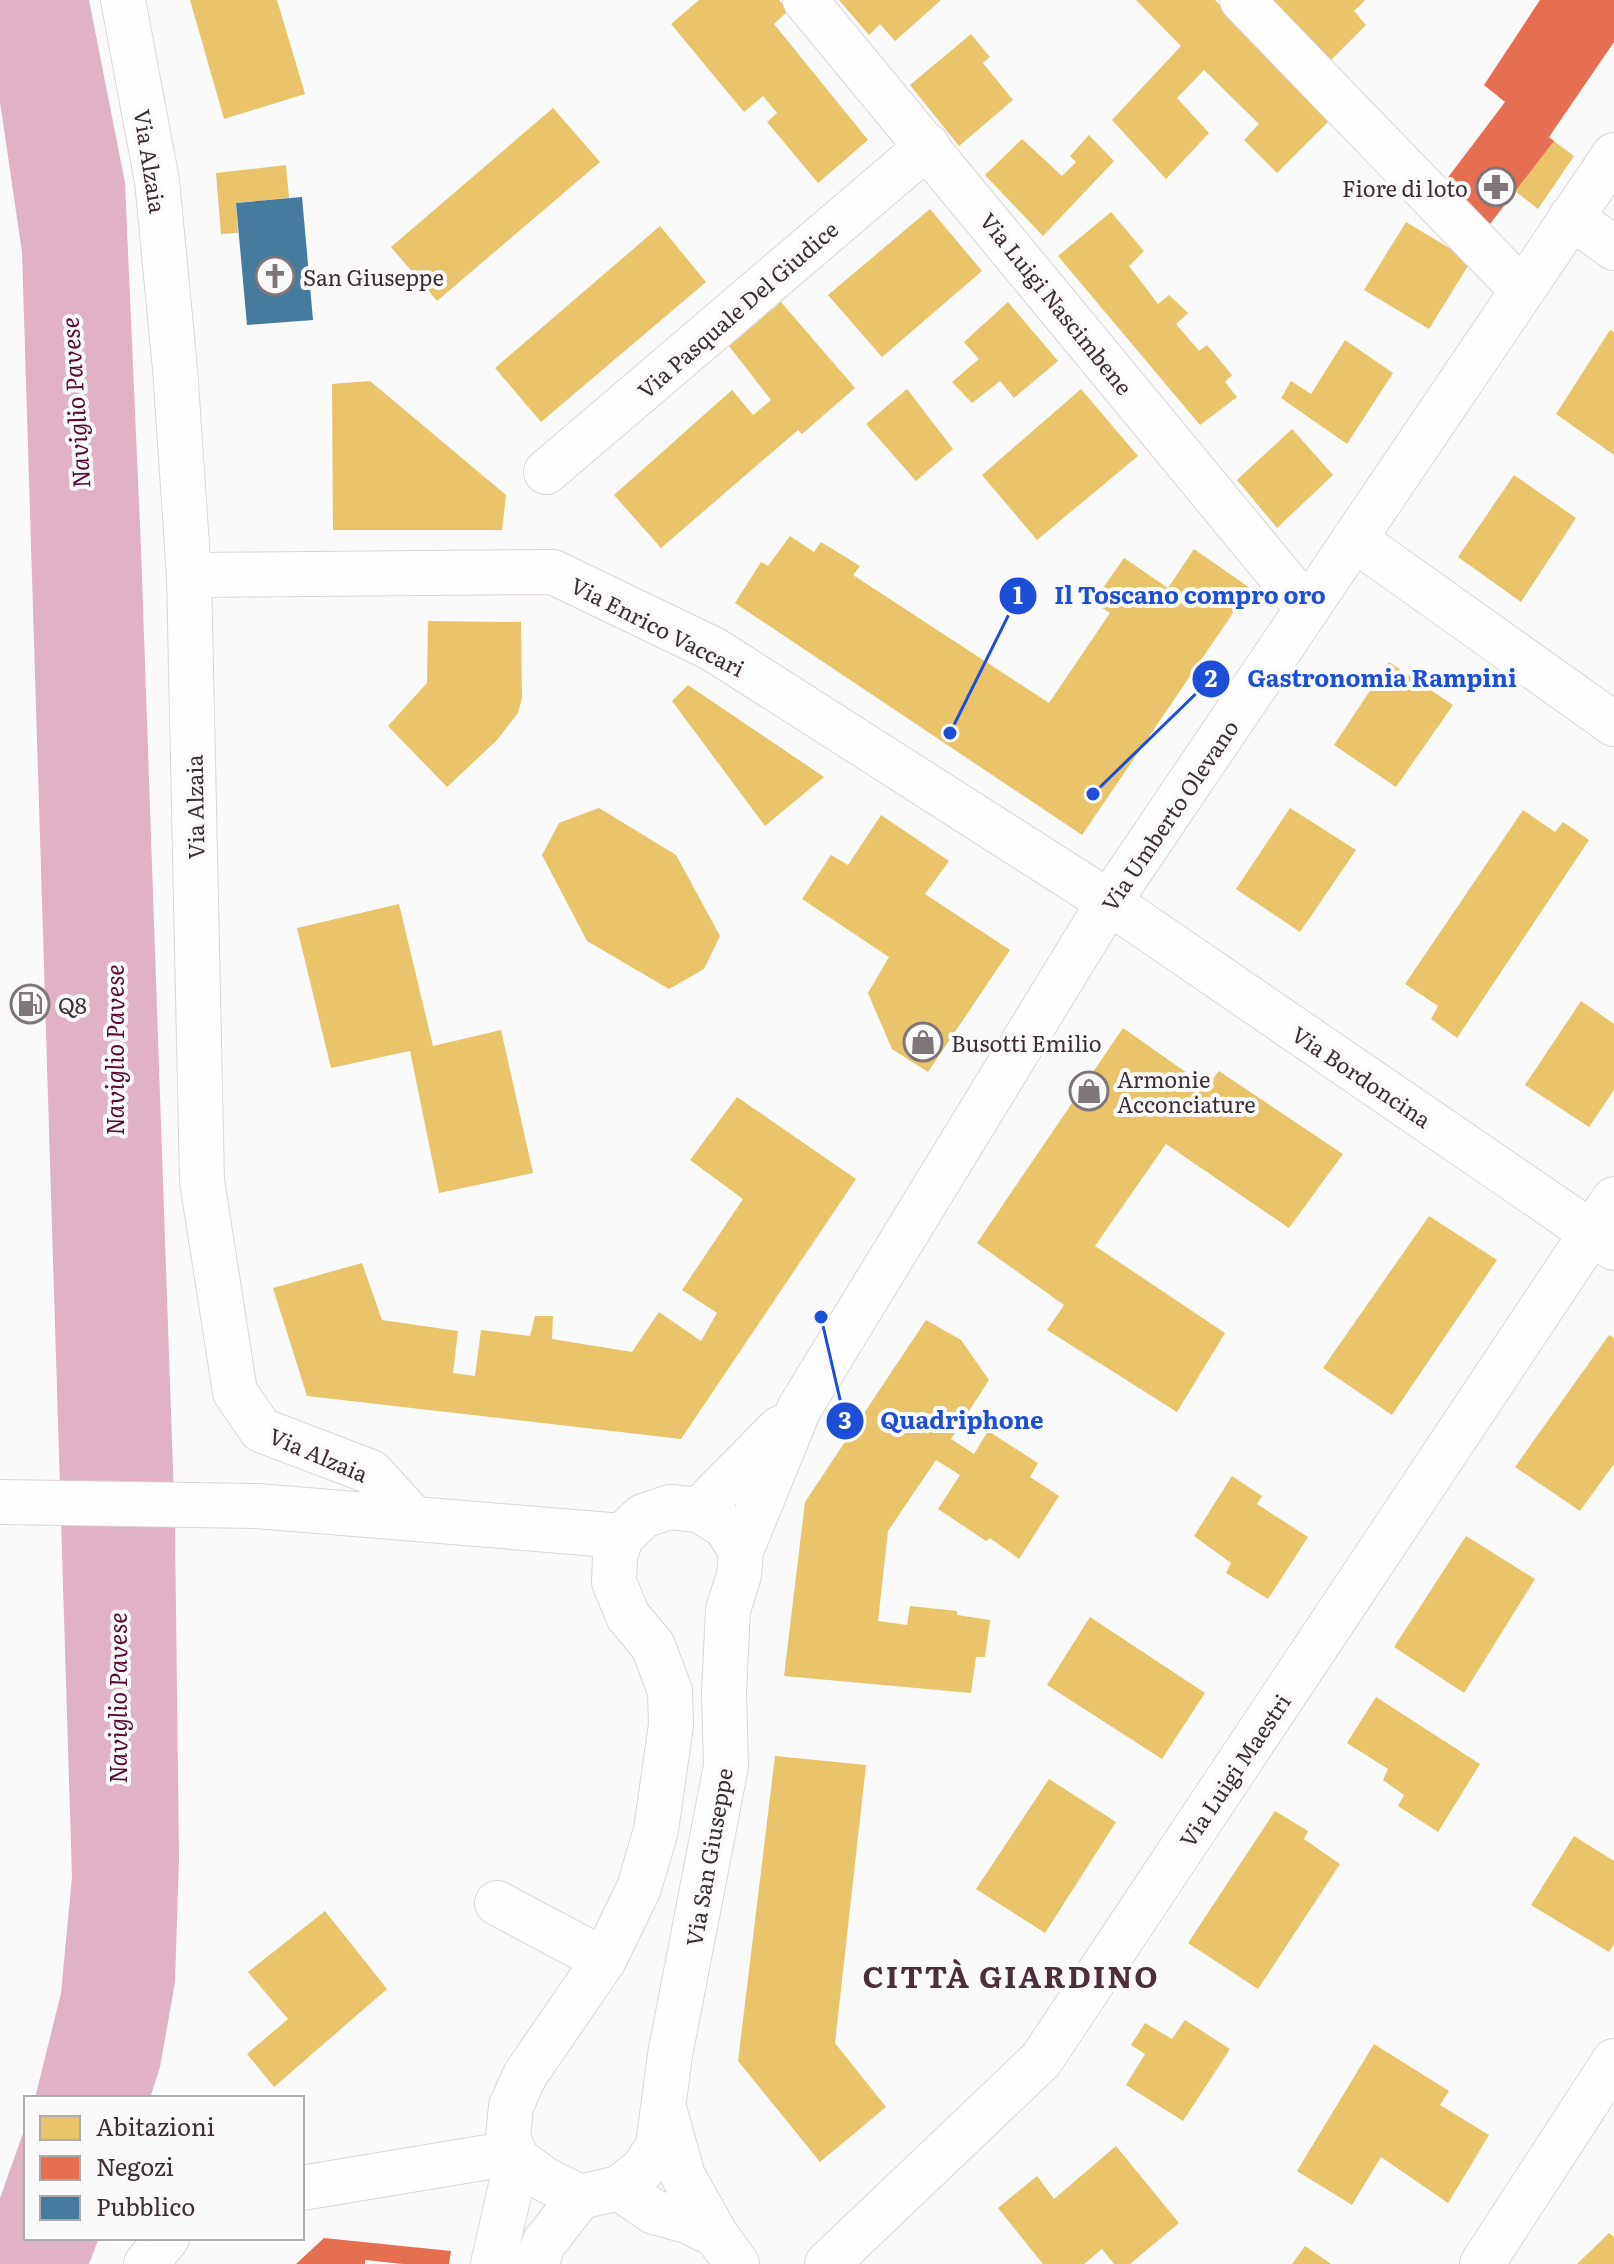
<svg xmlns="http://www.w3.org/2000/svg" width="1614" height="2264" viewBox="0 0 1614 2264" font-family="Literata,serif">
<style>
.water{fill:#e1b1c6}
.homes{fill:#e9c46a}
.shops{fill:#e76f51}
.public{fill:#457b9d}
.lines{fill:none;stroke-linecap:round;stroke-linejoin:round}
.minor-casing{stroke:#ddd5d9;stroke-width:46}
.minor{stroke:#fefefe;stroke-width:44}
.labels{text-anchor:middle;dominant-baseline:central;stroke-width:8;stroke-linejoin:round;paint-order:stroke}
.street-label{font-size:22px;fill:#3d2f35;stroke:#fafafa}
.poi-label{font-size:22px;fill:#3d2f35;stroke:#fafafa;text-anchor:start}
.water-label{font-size:24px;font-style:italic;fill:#5a0a38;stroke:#fafafa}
.district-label{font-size:30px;font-weight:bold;letter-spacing:2px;fill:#4d2f3c;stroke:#fafafa}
.leader{fill:none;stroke:#1d4ed8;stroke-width:3}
.callout-dot{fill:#1d4ed8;stroke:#fafafa;stroke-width:3}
.mark-label{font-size:24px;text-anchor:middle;font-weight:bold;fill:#fff}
.callout-label{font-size:24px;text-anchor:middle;font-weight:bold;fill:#1d4ed8;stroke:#fafafa;stroke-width:8;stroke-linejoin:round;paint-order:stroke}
</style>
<rect width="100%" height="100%" fill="#fafafa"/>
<!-- water -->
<g class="water">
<path d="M0 0H89L125 183 141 549 175 1527 179 1858 175 1982 160 2067 150 2098H35L61 1993 72 1877 22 252 0 102Z"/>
<path d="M26 2125V2238H99L89 2264H0V2198Z"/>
</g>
<!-- homes -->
<g class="homes">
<path d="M190 0H277L305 94 224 119Z"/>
<path d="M699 0H779L788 11 774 24 868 140 818 183 767 122 777 113 763 96 744 112 671 24Z"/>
<path d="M839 0H941L895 41 880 24 869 35Z"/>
<path d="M1136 0H1215L1331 119 1277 173 1244 140 1259 124 1204 70 1177 98 1209 133 1166 179 1112 120 1181 46Z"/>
<path d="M1261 0H1365L1354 11 1366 25 1325 66Z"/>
<path d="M971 34 990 57 983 63 1013 100 959 146 910 85Z"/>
<path d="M553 108 600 162 437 301 391 247Z"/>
<path d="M1089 135 1114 161 1043 236 985 175 1022 139 1062 176 1076 162 1070 156Z"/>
<path d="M1554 141 1574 156 1538 209 1515 191Z"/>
<path d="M286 165 289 198 236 203 238 233 221 234 216 173Z"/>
<path d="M930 209 982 271 882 357 828 295Z"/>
<path d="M1111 212 1144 251 1129 266 1158 304 1169 295 1188 313 1176 324 1199 351 1207 345 1232 375 1225 382 1237 397 1200 425 1058 256Z"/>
<path d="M1406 222 1471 261 1429 329 1364 290Z"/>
<path d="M660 226 706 282 541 422 495 368Z"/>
<path d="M781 302 855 388 802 434 798 430 661 548 614 495 732 390 753 415 771 400 729 346Z"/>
<path d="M1008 302 1058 361 1014 398 1000 381 972 403 952 382 979 359 964 342Z"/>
<path d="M1610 330 1614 332V455L1556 414Z"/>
<path d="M1345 340 1393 373 1347 444 1281 398 1291 381 1311 394Z"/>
<path d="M370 381 506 495 502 530H333L332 384Z"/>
<path d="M907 389 953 449 916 481 866 424Z"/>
<path d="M1081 389 1138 456 1037 540 982 475Z"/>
<path d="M1292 429 1333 475 1277 528 1237 480Z"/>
<path d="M1514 475 1576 518 1521 602 1458 557Z"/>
<path d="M790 536 814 552 821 542 860 566 853 575 1049 703 1110 613 1093 602 1124 558 1168 588 1194 549 1250 588 1082 835 735 603 761 562 768 566Z"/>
<path d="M428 621 521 622 522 698 518 713 497 740 447 787 388 726 427 683Z"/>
<path d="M1389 662 1453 705 1396 787 1334 745Z"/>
<path d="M688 685 824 777 765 826 672 701Z"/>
<path d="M599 808 676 855 720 936 704 969 669 989 587 941 542 855 559 823Z"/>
<path d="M1290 808 1356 850 1300 932 1236 889Z"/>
<path d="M1523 810 1555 832 1563 822 1589 840 1457 1038 1431 1019 1438 1006 1405 984Z"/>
<path d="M881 815 949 861 925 894 1010 950 928 1072 892 1049 868 993 889 957 802 899 831 855 848 865Z"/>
<path d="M399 904 433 1046 501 1030 533 1173 439 1193 410 1051 331 1068 297 928Z"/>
<path d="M1581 1001 1614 1024V1090L1589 1127 1525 1085Z"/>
<path d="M1123 1028 1207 1087 1219 1071 1343 1154 1289 1228 1166 1144 1095 1246 1225 1333 1177 1412 1047 1330 1064 1305 977 1243Z"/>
<path d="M737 1097 856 1179 681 1439 307 1396 273 1288 362 1263 382 1320 458 1331 453 1373 475 1376 481 1330 530 1336 535 1316H553L552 1339 632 1352 659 1312 701 1341 717 1313 682 1290 743 1199 690 1160Z"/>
<path d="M1429 1216 1497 1260 1392 1415 1323 1368Z"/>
<path d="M926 1320 961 1340 989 1380 951 1439 974 1454 988 1431 1038 1463 1030 1477 1059 1496 1019 1559 990 1538 986 1541 938 1509 960 1475 936 1460 888 1531 878 1621 907 1625 910 1606 957 1611V1615L990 1620 985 1657H976L971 1693 784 1676 805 1502Z"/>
<path d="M1609 1335 1614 1338V1464L1580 1511 1515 1467Z"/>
<path d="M1232 1476 1262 1496 1257 1504 1308 1537 1268 1599 1226 1573 1231 1563 1194 1536Z"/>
<path d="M1466 1536 1535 1579 1464 1693 1394 1647Z"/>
<path d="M1090 1617 1205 1693 1162 1759 1047 1685Z"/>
<path d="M1376 1697 1480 1764 1438 1832 1398 1806 1404 1795 1383 1780 1388 1769 1347 1743Z"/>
<path d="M775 1756 866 1765 835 2043 886 2107 820 2162 738 2061Z"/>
<path d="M1049 1779 1116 1822 1045 1933 976 1889Z"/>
<path d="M1275 1811 1308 1831 1304 1839 1340 1864 1258 1989 1188 1943Z"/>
<path d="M1574 1836 1614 1861V1944L1609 1952 1531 1905Z"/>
<path d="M325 1911 387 1989 274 2087 247 2054 288 2019 248 1972Z"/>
<path d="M1185 2020 1230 2049 1183 2121 1126 2085 1145 2054 1131 2045 1145 2023 1172 2039Z"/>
<path d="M1374 2044 1449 2091 1440 2105 1489 2135 1448 2203 1381 2157 1352 2205 1297 2171Z"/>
<path d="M1116 2146 1179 2223 1130 2264H1114L1102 2249 1084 2264H1043L998 2208 1037 2176 1054 2199Z"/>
<path d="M1609 2233 1614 2237V2264H1577Z"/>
<path d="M1305 2246 1331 2264H1292Z"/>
</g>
<!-- shops -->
<g class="shops">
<path d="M1540 0H1614V42L1549 137 1554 141 1490 224 1443 184 1505 102 1484 85Z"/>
<path d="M324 2238 451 2251 449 2264H403L365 2260V2264H296Z"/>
</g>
<!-- public -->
<path class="public" d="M302 197 313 320 247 325 236 203Z"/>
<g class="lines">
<!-- minor casing -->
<g class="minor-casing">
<g id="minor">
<path d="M123 0 157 181 175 369 189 575 202 1181 235 1392 261 1430 371 1472 412 1517"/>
<path d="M805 0 1307 608"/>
<path d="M1242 0 1522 290"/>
<path d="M1571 217 1614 248"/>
<path d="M546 472 928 146"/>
<path d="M1354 539 1614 724"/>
<path d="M189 575 553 572 713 649 1109 902 1614 1248"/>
<path d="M0 1502 257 1506 622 1536"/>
<path d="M699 1510 780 1428"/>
<path d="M741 1551 725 1526 699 1510 670 1507 643 1516 622 1536 615 1555 614 1582 628 1616 653 1646 670 1691 671 1725 656 1830 639 1888 604 1960 525 2075 511 2106 508 2137 517 2159 544 2179 580 2197 619 2188 643 2169 658 2146 670 2055 726 1766 724 1692 728 1610 739 1575 741 1551 799 1409 1074 959 1109 902 1614 155"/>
<path d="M497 1903 604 1960"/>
<path d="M665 2112 683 2176 716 2235 737 2264"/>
<path d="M302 2188 512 2153"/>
<path d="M619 2188 654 2212 687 2221 716 2235"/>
<path d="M146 2264 167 2238"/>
<path d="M493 2264 517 2159"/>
<path d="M536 2264 544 2243 580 2197"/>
<path d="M827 2264 1041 2060 1614 1199"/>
<path d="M1482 2264 1614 2061"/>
</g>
</g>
<!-- minor -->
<use href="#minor" class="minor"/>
</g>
<!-- icons -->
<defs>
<g id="pharmacy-ring" transform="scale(2)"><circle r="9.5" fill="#fafafa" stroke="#7f767a" stroke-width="1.5"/><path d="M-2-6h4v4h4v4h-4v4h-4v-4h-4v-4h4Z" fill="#7f767a"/></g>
<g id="church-ring" transform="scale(2)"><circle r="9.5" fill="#fafafa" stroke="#7f767a" stroke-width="1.5"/><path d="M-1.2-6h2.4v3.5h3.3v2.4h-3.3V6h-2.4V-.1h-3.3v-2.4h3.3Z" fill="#7f767a"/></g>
<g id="fuel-ring" transform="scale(2)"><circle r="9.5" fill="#fafafa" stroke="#7f767a" stroke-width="1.5"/><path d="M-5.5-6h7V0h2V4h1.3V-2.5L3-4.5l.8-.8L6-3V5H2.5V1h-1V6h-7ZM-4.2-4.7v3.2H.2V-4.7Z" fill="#7f767a"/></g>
<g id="shop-ring" transform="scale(2)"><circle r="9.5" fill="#fafafa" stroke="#7f767a" stroke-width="1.5"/><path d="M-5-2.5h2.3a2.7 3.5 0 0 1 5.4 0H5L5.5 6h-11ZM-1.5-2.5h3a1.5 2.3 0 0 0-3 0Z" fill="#7f767a"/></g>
</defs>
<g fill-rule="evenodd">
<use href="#pharmacy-ring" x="1496" y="187"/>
<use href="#church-ring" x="275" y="276"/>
<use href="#fuel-ring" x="30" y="1004"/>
<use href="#shop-ring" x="923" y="1042"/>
<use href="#shop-ring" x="1089" y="1091"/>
</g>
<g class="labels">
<!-- street labels -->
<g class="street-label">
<text transform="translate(151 161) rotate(81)">Via Alzaia</text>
<text transform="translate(1057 303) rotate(51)">Via Luigi Nascimbene</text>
<text transform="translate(737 309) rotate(-41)">Via Pasquale Del Giudice</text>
<text transform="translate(658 626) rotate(27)">Via Enrico Vaccari</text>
<text transform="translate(194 807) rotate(-91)">Via Alzaia</text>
<text transform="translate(1169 815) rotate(-56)">Via Umberto Olevano</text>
<text transform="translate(1362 1076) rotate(34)">Via Bordoncina</text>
<text transform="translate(319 1454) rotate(23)">Via Alzaia</text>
<text transform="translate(1234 1770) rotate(-56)">Via Luigi Maestri</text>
<text transform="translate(708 1857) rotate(-80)">Via San Giuseppe</text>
</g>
<!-- poi labels -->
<g class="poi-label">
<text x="1468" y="187" text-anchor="end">Fiore di loto</text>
<text x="303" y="276">San Giuseppe</text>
<text x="58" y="1004">Q8</text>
<text x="951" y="1042">Busotti Emilio</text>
<text x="1117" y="1078">Armonie<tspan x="1117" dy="25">Acconciature</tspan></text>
</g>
<!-- water labels -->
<g class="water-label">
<text transform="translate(74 403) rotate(-94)">Naviglio Pavese</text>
<text transform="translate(113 1050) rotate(-90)">Naviglio Pavese</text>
<text transform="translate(116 1698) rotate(-90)">Naviglio Pavese</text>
</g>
<!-- district labels -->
<g class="district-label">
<text x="1011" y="1975">CITTÀ GIARDINO</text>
</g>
</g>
<!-- callouts -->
<path class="leader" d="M950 733L1018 596M1093 794L1211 679M821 1317L845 1421"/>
<g class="callout-dot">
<circle cx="950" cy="733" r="8"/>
<circle cx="1093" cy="794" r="8"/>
<circle cx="821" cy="1317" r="8"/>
<circle cx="1018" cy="596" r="20"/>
<circle cx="1211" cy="679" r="20"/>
<circle cx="845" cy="1421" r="20"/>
</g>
<g class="mark-label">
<text x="1018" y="604">1</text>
<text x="1211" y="687">2</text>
<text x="845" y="1429">3</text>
</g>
<g class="callout-label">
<text x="1190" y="604">Il Toscano compro oro</text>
<text x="1382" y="687">Gastronomia Rampini</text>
<text x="962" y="1429">Quadriphone</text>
</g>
<!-- legend -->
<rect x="24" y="2096" width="280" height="144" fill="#fafafa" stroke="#aea9ab" stroke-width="2"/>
<rect x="40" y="2116" width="40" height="24" fill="#e9c46a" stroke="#aea9ab" stroke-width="2"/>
<text x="96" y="2136" font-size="24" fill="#3d2f35">Abitazioni</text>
<rect x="40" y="2156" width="40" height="24" fill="#e76f51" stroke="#aea9ab" stroke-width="2"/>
<text x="96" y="2176" font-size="24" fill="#3d2f35">Negozi</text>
<rect x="40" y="2196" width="40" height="24" fill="#457b9d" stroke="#aea9ab" stroke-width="2"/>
<text x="96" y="2216" font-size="24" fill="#3d2f35">Pubblico</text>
</svg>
